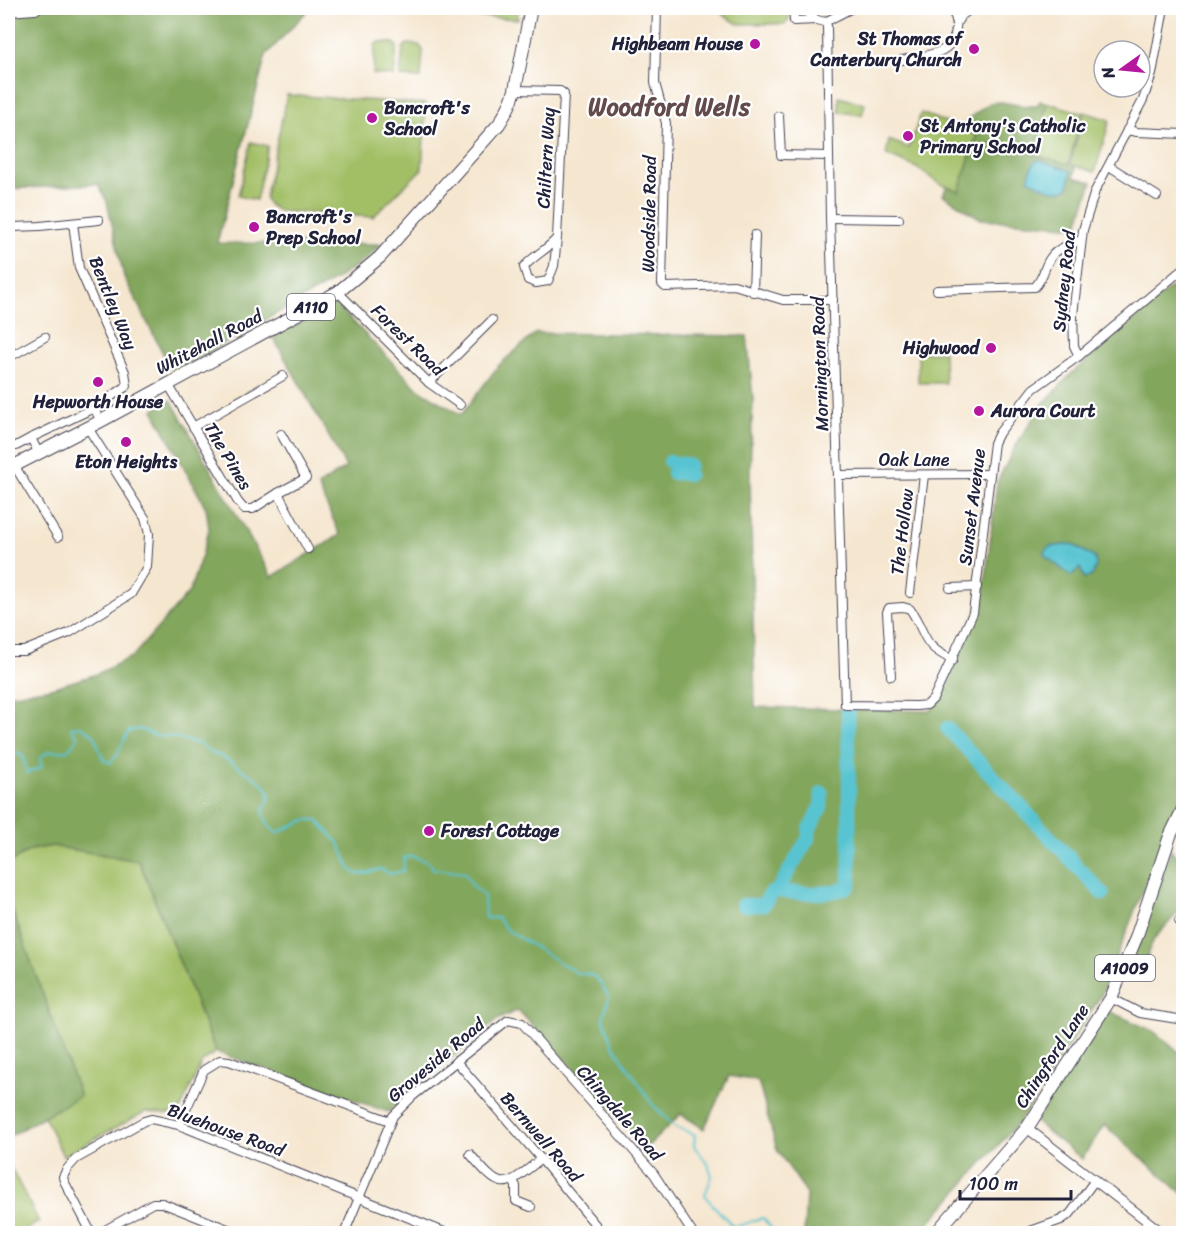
<svg xmlns="http://www.w3.org/2000/svg" width="1191" height="1241" viewBox="0 0 1191 1241" font-family="Sriracha,sans-serif">
<style>
.green{fill:#a3bf66;stroke:#627050;stroke-width:1.5}
.forest{fill:#82a65b;stroke:#52644b;stroke-width:1.5}
.water{fill:#58c4d1;stroke:#3d7386;stroke-width:1.5}
.lines{fill:none;stroke-linecap:round;stroke-linejoin:round}
.stream{stroke:#58c4d1;stroke-width:2}
.river{stroke:#58c4d1;stroke-width:14}
.minor-casing{stroke:#423f51;stroke-width:10}
.tertiary-casing{stroke:#423f51;stroke-width:11}
.primary-casing{stroke:#423f51;stroke-width:14}
.minor{stroke:#fff;stroke-width:8}
.tertiary{stroke:#fff;stroke-width:9}
.primary{stroke:#fff;stroke-width:12}
.poi-dot{fill:#b5179e;stroke:#fff;stroke-width:2}
.labels{text-anchor:middle;dominant-baseline:central;stroke-width:4.5;stroke-linejoin:round;paint-order:stroke}
.shield{fill:#fff;stroke:#646476;stroke-width:1.5}
.shield-label{font-size:16px;font-weight:bold;fill:#22223b}
.poi-label{font-size:18px;font-weight:bold;fill:#22223b;stroke:#fff;text-anchor:start}
.street-label{font-size:18px;fill:#22223b;stroke:#fff}
.district-label{font-size:24px;font-weight:bold;fill:#634b4b;stroke:#fff}
</style>
<rect width="100%" height="100%" fill="#fff"/>
<filter id="ink" filterUnits="userSpaceOnUse"><feTurbulence type="fractalNoise" baseFrequency=".0167" numOctaves="2"/><feDisplacementMap in="SourceGraphic" scale="12" xChannelSelector="R" yChannelSelector="G"/><feConvolveMatrix kernelMatrix="1 2 1 2 8 2 1 2 1" color-interpolation-filters="sRGB"/></filter>
<filter id="wash" filterUnits="userSpaceOnUse"><feTurbulence type="fractalNoise" baseFrequency=".008" numOctaves="4" result="noise"/><feDisplacementMap in="SourceGraphic" scale="24" xChannelSelector="R" yChannelSelector="G"/><feGaussianBlur stdDeviation="1.35" result="paint"/><feColorMatrix in="noise" values="0 0 0 0 0 0 0 0 0 0 0 0 0 0 0 0 0 1.4 0 .05"/><feComposite in="paint" operator="in"/></filter>
<g filter="url(#wash)">
<rect width="100%" height="100%" fill="#f5e6cf"/>
<!-- green -->
<g class="green">
<path d="M394 8H517L518 19 395 12Z"/>
<path d="M722 8 789 13V19L785 24H738L723 15Z"/>
<path d="M379 42 394 43 397 46 394 76 373 74 375 45Z"/>
<path d="M407 44 419 45 423 50 421 78 400 77 403 48Z"/>
<path d="M287 95 426 104 422 169 373 217 279 211 269 205 265 198Z"/>
<path d="M839 97 865 104 862 115 839 112Z"/>
<path d="M1048 103 1083 113 1068 165 1033 155Z"/>
<path d="M1084 112 1110 120 1095 172 1070 164Z"/>
<path d="M921 113 977 134 959 191 940 184 915 167 886 155 889 140 909 148Z"/>
<path d="M251 142 268 146 256 200 238 196Z"/>
<path d="M918 352H944L945 383H918Z"/>
<path d="M52 846 139 861 216 1052 202 1062 178 1115 145 1112 63 1156 44 1116 79 1095 8 899V864L30 850Z"/>
<path d="M8 1162 39 1222 20 1233H8Z"/>
</g>
<!-- forest -->
<g class="forest">
<path d="M9 8H310L266 55 217 243 382 244 364 260 335 280 173 373 124 277 107 202 98 184 8 189Z"/>
<path d="M1040 101 1048 103 1034 155 1076 166 1074 177 1092 182 1077 227 981 219 943 195 947 186 959 191 977 135 962 129 969 118 990 103 1001 102 1024 106H1037Z"/>
<path d="M1183 277V794L1173 814 1101 996 1020 1121 920 1233H804L806 1192 777 1150 758 1081 729 1076 704 1129 681 1114 647 1147 518 1010 497 1020 388 1112 216 1052 139 861 52 846 30 850 8 864V695L51 688 97 674 133 656 189 592 202 555 209 529 206 508 153 410 171 400 272 577 340 535 318 486 346 467 273 337 336 304 417 388 461 415 499 365 536 333 747 336 753 398 750 474 755 707 930 711 943 697 976 612 986 576 997 482 1016 445 1041 406 1072 373Z"/>
<path d="M1171 850 1183 863V907L1154 939 1143 968 1128 969Z"/>
<path d="M8 899 80 1096 8 1137Z"/>
<path d="M1106 1010 1153 1031 1183 1055V1194L1104 1125 1082 1159 1035 1122Z"/>
</g>
<!-- water -->
<g class="water">
<path d="M1039 160 1071 171 1068 188C1056 195 1040 185 1028 179L1034 162Z"/>
<path d="M1072 544 1095 558 1096 566 1092 576 1084 578 1080 568 1071 576 1044 555 1048 547Z"/>
</g>
<g class="lines">
<!-- stream -->
<path class="stream" d="M8 750 23 756 27 773 42 767 40 758 49 751C67 753 68 752 78 737L71 728 81 726 94 735 103 759 110 763C120 754 122 742 129 731L140 729 156 736 174 737 200 744 212 753 223 757 261 782 269 791V799L263 810C265 820 268 827 277 833L305 820H317L339 843 350 869 357 874H364L380 869 390 874 403 871 404 858 412 856 428 862 434 869 465 873 472 885 484 896 485 918H497L507 930 577 973C598 973 599 981 609 997L603 1018 613 1045 652 1104 674 1126 695 1135 694 1146 708 1164 712 1176 705 1195C712 1207 724 1214 732 1226 748 1226 750 1220 763 1218L776 1234"/>
<!-- river -->
<g class="river">
<path d="M670 462 689 465"/>
<path d="M673 473 689 474"/>
<path d="M947 728 1103 894"/>
<path d="M777 891C795 893 836 896 850 885L848 710"/>
<path d="M743 905H763L771 893 777 891 809 837V830L821 807 822 793"/>
</g>
</g>
</g>
<g filter="url(#ink)">
<g class="lines">
<!-- minor casing -->
<g class="minor-casing">
<g id="minor">
<path d="M657 8 655 83 666 123 662 284 665 287 734 285 783 300H833"/>
<path d="M793 8 794 21 817 20"/>
<path d="M801 8 817 20 825 22 852 8"/>
<path d="M825 22 827 26 830 218 845 705 916 706 927 705 933 699 973 613 994 443 999 433 1033 389 1079 356 1184 268"/>
<path d="M957 22 961 16 972 8"/>
<path d="M902 60C924 55 954 56 956 29 957 20 956 14 948 8"/>
<path d="M515 90 560 91 564 94 557 238 554 266 548 281 536 283 528 280 524 267C533 256 547 250 557 238"/>
<path d="M779 116 781 155 829 156"/>
<path d="M1127 130 1137 132 1184 134"/>
<path d="M1109 166 1157 196"/>
<path d="M830 218 899 219"/>
<path d="M73 223 79 268 125 372 127 386 94 408 101 421"/>
<path d="M13 227 40 226 99 220"/>
<path d="M937 290 1035 287C1046 274 1043 267 1051 257 1057 248 1071 244 1081 240"/>
<path d="M338 292 429 383 460 405"/>
<path d="M753 292 755 235"/>
<path d="M8 350 15 354 45 337"/>
<path d="M1079 356 1074 346 1073 315 1083 230 1095 191 1143 100 1152 74 1164 8"/>
<path d="M429 383 492 320"/>
<path d="M168 384 238 502 244 509H253L278 493 306 478 281 434"/>
<path d="M193 427 283 376"/>
<path d="M16 446 31 438"/>
<path d="M38 452 31 438 94 408"/>
<path d="M14 465 58 537"/>
<path d="M838 475 990 474"/>
<path d="M278 493 308 549"/>
<path d="M950 588 977 587"/>
<path d="M910 593 924 475"/>
<path d="M8 651H24L69 633 131 594 147 567 149 534 145 518 88 428"/>
<path d="M891 676 887 612 889 608 903 607 910 609C928 635 920 645 953 660"/>
<path d="M1179 921 1184 926"/>
<path d="M1111 998 1140 1013 1184 1020"/>
<path d="M456 1061 541 1159 603 1234"/>
<path d="M179 1125 204 1070 220 1060 229 1061 390 1121"/>
<path d="M470 1154C503 1193 503 1189 541 1159"/>
<path d="M513 1181 516 1186V1201L531 1207"/>
<path d="M92 1234 64 1181 63 1177 67 1169 76 1159 144 1121 151 1119 179 1125 449 1234"/>
<path d="M98 1234 153 1203H162L240 1234"/>
<path d="M344 1234 393 1116 413 1096 508 1020 522 1023 654 1174 693 1234"/>
<path d="M1022 1234 1061 1220 1070 1214 1095 1180"/>
</g>
</g>
<!-- tertiary casing -->
<g class="tertiary-casing">
<path id="tertiary" d="M1027 1128 1164 1234"/>
</g>
<!-- primary casing -->
<g class="primary-casing">
<g id="primary">
<path d="M8 10 35 8"/>
<path d="M8 469 101 421 338 292 380 257 499 124C506 113 512 103 515 90L531 8"/>
<path d="M935 1234 1027 1128 1111 998 1136 938 1170 836 1184 807"/>
</g>
</g>
<!-- minor -->
<use href="#minor" class="minor"/>
<!-- tertiary -->
<use href="#tertiary" class="tertiary"/>
<!-- primary -->
<use href="#primary" class="primary"/>
</g>
</g>
<!-- markers -->
<g class="poi-dot">
<circle cx="755" cy="44" r="6"/>
<circle cx="974" cy="49" r="6"/>
<circle cx="372" cy="118" r="6"/>
<circle cx="908" cy="136" r="6"/>
<circle cx="254" cy="227" r="6"/>
<circle cx="991" cy="348" r="6"/>
<circle cx="98" cy="382" r="6"/>
<circle cx="979" cy="411" r="6"/>
<circle cx="126" cy="442" r="6"/>
<circle cx="429" cy="831" r="6"/>
</g>
<g class="labels">
<!-- shield labels -->
<g class="shield">
<rect x="287" y="294" width="48" height="26" rx="4.5"/>
<rect x="1095" y="955" width="60" height="26" rx="4.5"/>
</g>
<g class="shield-label">
<text x="311" y="307">A110</text>
<text x="1125" y="968">A1009</text>
</g>
<!-- poi labels -->
<g class="poi-label">
<text x="962" y="39" text-anchor="end">St Thomas of<tspan x="962" dy="21">Canterbury Church</tspan></text>
<text x="743" y="44" text-anchor="end">Highbeam House</text>
<text x="384" y="108">Bancroft's<tspan x="384" dy="21">School</tspan></text>
<text x="920" y="126">St Antony's Catholic<tspan x="920" dy="21">Primary School</tspan></text>
<text x="266" y="217">Bancroft's<tspan x="266" dy="21">Prep School</tspan></text>
<text x="979" y="348" text-anchor="end">Highwood</text>
<text x="98" y="402" text-anchor="middle">Hepworth House</text>
<text x="991" y="411">Aurora Court</text>
<text x="126" y="462" text-anchor="middle">Eton Heights</text>
<text x="441" y="831">Forest Cottage</text>
</g>
<!-- street labels -->
<g class="street-label">
<text transform="translate(546 158) rotate(-87)">Chiltern Way</text>
<text transform="translate(649 214) rotate(-89)">Woodside Road</text>
<text transform="translate(1064 281) rotate(-84)">Sydney Road</text>
<text transform="translate(113 303) rotate(68)">Bentley Way</text>
<text transform="translate(408 340) rotate(44)">Forest Road</text>
<text transform="translate(209 342) rotate(-28)">Whitehall Road</text>
<text transform="translate(820 364) rotate(-92)">Mornington Road</text>
<text transform="translate(228 456) rotate(59)">The Pines</text>
<text x="914" y="460">Oak Lane</text>
<text transform="translate(972 507) rotate(-83)">Sunset Avenue</text>
<text transform="translate(902 532) rotate(-83)">The Hollow</text>
<text transform="translate(1052 1056) rotate(-57)">Chingford Lane</text>
<text transform="translate(436 1060) rotate(-40)">Groveside Road</text>
<text transform="translate(620 1113) rotate(49)">Chingdale Road</text>
<text transform="translate(226 1130) rotate(20)">Bluehouse Road</text>
<text transform="translate(541 1137) rotate(49)">Bernwell Road</text>
</g>
<!-- district labels -->
<g class="district-label">
<text x="669" y="107">Woodford Wells</text>
</g>
</g>
<!-- margin -->
<rect width="1191" height="1241" fill="none" stroke="#fff" stroke-width="30"/>
<!-- north arrow -->
<g transform="translate(1122 69) rotate(255)"><circle r="28" fill="#ffffff" stroke="#a7a7b1" stroke-width="1.5"/>
<path d="M0-4.5L10 22L0 15L-10 22Z" fill="#b5179e"/>
<text y="-9" font-size="16" font-weight="bold" text-anchor="middle" fill="#22223b">N</text>
</g>
<!-- scale -->
<path d="M960 1190v9h111v-9" fill="none" stroke="#22223b" stroke-width="3"/>
<text x="969" y="1190" font-size="18" fill="#22223b" stroke="#ffffff" stroke-width="4.5" paint-order="stroke">100 m</text>
</svg>
